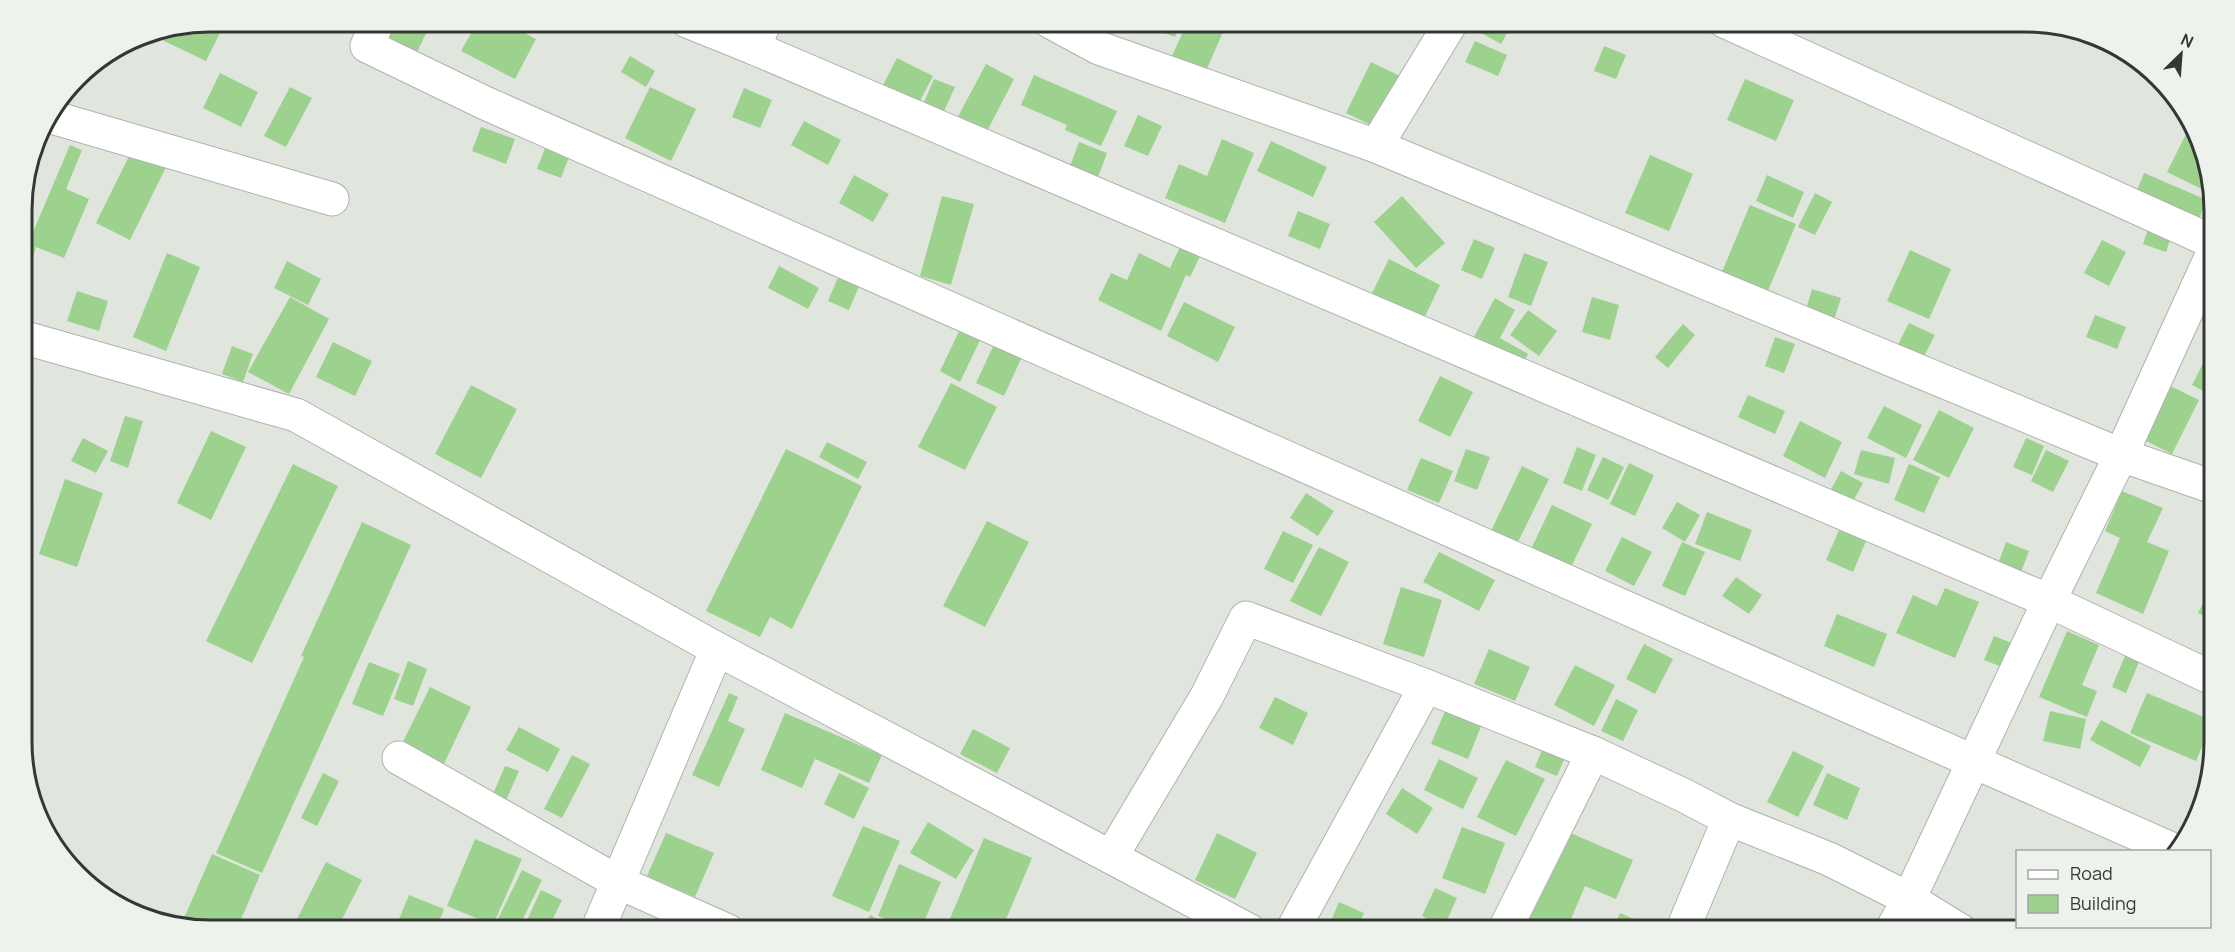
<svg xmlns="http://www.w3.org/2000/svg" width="2235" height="952" viewBox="0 0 2235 952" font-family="Manrope,sans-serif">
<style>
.building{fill:#9dd28e}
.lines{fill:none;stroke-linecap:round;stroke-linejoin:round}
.minor-casing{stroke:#aeb3ad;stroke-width:35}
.minor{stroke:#fff;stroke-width:33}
.rim{fill:none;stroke:#353735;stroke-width:3}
</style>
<rect width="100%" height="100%" fill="#e0e5de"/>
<!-- building -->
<g class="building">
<path d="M209 21H226L206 61 162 40 167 29Z"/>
<path d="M395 21H432L417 52 387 37Z"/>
<path d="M478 21H502L536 39 515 79 461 51Z"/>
<path d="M1161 21H1182L1175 37 1157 30Z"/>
<path d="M1188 21H1228L1204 75 1170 60Z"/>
<path d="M1478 21H1514L1501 44 1474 29Z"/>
<path d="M1475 41 1507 55 1498 76 1465 62Z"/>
<path d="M1604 46 1626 55 1616 79 1594 71Z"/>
<path d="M630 56 655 71 646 87 621 72Z"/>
<path d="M897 58 933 76 919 103 883 85Z"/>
<path d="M1371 62 1404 78 1379 129 1346 113Z"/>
<path d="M986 64 1014 79 983 139 954 124Z"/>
<path d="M220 73 258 92 241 127 203 108Z"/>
<path d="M1034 75 1117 111 1101 146 1065 130 1067 125 1021 105Z"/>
<path d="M934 79 955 87 944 111 924 102Z"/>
<path d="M1745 79 1794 100 1776 141 1727 120Z"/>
<path d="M290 87 312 98 286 147 264 136Z"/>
<path d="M650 87 696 109 671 161 625 138Z"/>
<path d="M744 88 772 100 760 128 732 117Z"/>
<path d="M1138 115 1162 126 1148 156 1124 146Z"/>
<path d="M804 121 841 140 828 165 791 145Z"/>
<path d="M481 127 515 139 506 164 472 151Z"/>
<path d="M2189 128 2212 185V194L2167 172Z"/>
<path d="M550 135 574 144 561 178 537 169Z"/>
<path d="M1222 139 1254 153 1225 223 1165 198 1179 164 1207 176Z"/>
<path d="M1271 141 1327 167 1313 197 1257 171Z"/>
<path d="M1079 142 1107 153 1095 185 1067 174Z"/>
<path d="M70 145 82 150 66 189 89 199 64 258 36 247 25 283 22 282V242L28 244Z"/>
<path d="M134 146 168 163 130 240 96 223Z"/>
<path d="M1650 155 1693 174 1669 231 1625 213Z"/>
<path d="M2144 173 2207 200 2197 224 2134 198Z"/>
<path d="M854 175 889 194 873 222 839 203Z"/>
<path d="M1767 175 1804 192 1793 218 1756 201Z"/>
<path d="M1815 193 1832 202 1815 235 1798 227Z"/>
<path d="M942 196 974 204 951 285 920 276Z"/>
<path d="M1402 196 1445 243 1416 268 1374 222Z"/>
<path d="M1750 205 1796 224 1765 298 1719 279Z"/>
<path d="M1298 211 1330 224 1320 249 1288 236Z"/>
<path d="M2151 220 2174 228 2166 252 2143 244Z"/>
<path d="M1474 239 1495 248 1482 279 1461 270Z"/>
<path d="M2102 240 2126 252 2109 286 2084 273Z"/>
<path d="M1181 245 1201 254 1190 277 1186 275 1161 331 1098 300 1111 273 1127 280 1139 253 1170 268Z"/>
<path d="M1910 250 1951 269 1929 319 1887 301Z"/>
<path d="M167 253 200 267 166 351 133 337Z"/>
<path d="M1524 253 1548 262 1531 306 1508 297Z"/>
<path d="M1389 259 1440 285 1417 333 1365 307Z"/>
<path d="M287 261 321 279 308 305 274 288Z"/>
<path d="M779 266 819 288 808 309 768 288Z"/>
<path d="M842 268 863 277 849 310 828 301Z"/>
<path d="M1812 289 1841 298 1832 326 1804 317Z"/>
<path d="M77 291 108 301 99 331 67 321Z"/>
<path d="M290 297 329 319 289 394 248 372Z"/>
<path d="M1592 297 1619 305 1610 340 1582 332Z"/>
<path d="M1495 298 1515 310 1500 338 1528 354 1519 372 1469 346Z"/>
<path d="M1184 302 1235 327 1218 362 1167 336Z"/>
<path d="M1528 310 1557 331 1539 356 1510 335Z"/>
<path d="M2095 315 2126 327 2117 349 2086 337Z"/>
<path d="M1909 323 1935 335 1919 366 1893 354Z"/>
<path d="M1683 324 1695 335 1668 368 1655 357Z"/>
<path d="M962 325 983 334 960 382 940 371Z"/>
<path d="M1775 337 1795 344 1784 373 1765 366Z"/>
<path d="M997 338 1025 350 1004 396 976 383Z"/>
<path d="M333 342 372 361 355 396 316 377Z"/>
<path d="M232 346 253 354 243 382 222 374Z"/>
<path d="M2207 356 2213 360V396L2192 385Z"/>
<path d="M1440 376 1473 392 1450 437 1418 421Z"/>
<path d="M2162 382 2199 400 2172 454 2136 436Z"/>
<path d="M951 383 997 407 965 470 918 447Z"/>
<path d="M471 385 517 409 481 478 435 454Z"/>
<path d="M1748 395 1785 411 1775 434 1738 417Z"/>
<path d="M1884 406 1922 425 1906 458 1867 438Z"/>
<path d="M1939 410 1974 428 1949 478 1913 460Z"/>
<path d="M125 416 143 421 128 468 110 461Z"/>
<path d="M1800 421 1842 442 1825 478 1783 456Z"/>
<path d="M211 431 246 447 211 520 177 503Z"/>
<path d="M83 438 108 451 96 473 71 461Z"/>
<path d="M2026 438 2044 446 2032 475 2013 467Z"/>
<path d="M827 442 867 462 858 479 819 457Z"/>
<path d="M1577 447 1596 455 1582 491 1563 483Z"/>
<path d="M786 449 862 486 792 629 770 617 760 637 706 611Z"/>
<path d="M1466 449 1490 457 1477 490 1454 481Z"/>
<path d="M1861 450 1895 458 1889 484 1854 474Z"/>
<path d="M2046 450 2069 461 2053 492 2031 481Z"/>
<path d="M1603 457 1624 467 1608 500 1587 490Z"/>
<path d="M1421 458 1453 471 1439 503 1407 490Z"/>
<path d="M1629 463 1654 475 1635 516 1610 504Z"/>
<path d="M293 464 338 486 252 663 206 641Z"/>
<path d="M1909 464 1940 477 1924 513 1894 500Z"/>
<path d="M1522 466 1549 479 1517 544 1491 531Z"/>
<path d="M1841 471 1863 483 1850 507 1828 495Z"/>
<path d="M65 479 103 493 77 567 39 554Z"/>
<path d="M2122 491 2163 508 2147 542 2169 551 2143 614 2096 593 2120 538 2105 531Z"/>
<path d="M1306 493 1334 511 1318 536 1290 518Z"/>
<path d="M1677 502 1700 515 1685 542 1662 528Z"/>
<path d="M1552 505 1592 524 1571 567 1532 547Z"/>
<path d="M1707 512 1752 530 1740 561 1695 544Z"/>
<path d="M987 521 1029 542 985 627 943 606Z"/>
<path d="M362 522 411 545 262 873 216 853 304 657 301 656Z"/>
<path d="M1839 530 1866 541 1853 572 1826 560Z"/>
<path d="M1283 531 1313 545 1293 583 1264 569Z"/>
<path d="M1622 537 1652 552 1634 586 1605 571Z"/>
<path d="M1682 542 1705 552 1685 596 1662 586Z"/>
<path d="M2006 542 2029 551 2020 575 1997 567Z"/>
<path d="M1319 547 1349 562 1321 616 1290 601Z"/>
<path d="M1439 552 1495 580 1479 611 1423 582Z"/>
<path d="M1736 577 1762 595 1749 614 1722 596Z"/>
<path d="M2214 582V621L2198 613Z"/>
<path d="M1401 587 1442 600 1424 657 1383 644Z"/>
<path d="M1945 588 1979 602 1955 658 1896 633 1913 595 1937 606Z"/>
<path d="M1837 614 1887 634 1874 667 1824 646Z"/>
<path d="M2067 631 2099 645 2082 685 2097 691 2087 717 2039 697Z"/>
<path d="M1994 636 2017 645 2007 669 1984 660Z"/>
<path d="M1644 644 1673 659 1655 694 1626 679Z"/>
<path d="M1489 649 1530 667 1515 701 1474 684Z"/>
<path d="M2125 656 2139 662 2126 693 2112 687Z"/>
<path d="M408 661 427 669 413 706 394 699Z"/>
<path d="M369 662 400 674 383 716 352 704Z"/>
<path d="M1575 665 1615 685 1594 726 1554 705Z"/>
<path d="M430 687 471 707 439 774 397 754Z"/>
<path d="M729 693 738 697 728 721 745 729 719 787 692 775Z"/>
<path d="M2147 693 2213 721 2196 761 2130 733Z"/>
<path d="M1275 697 1308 713 1293 745 1259 728Z"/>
<path d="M1616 699 1638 710 1623 741 1601 731Z"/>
<path d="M1448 704 1484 719 1468 759 1431 744Z"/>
<path d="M2050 711 2086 719 2080 749 2043 741Z"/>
<path d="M785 713 882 755 869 783 815 759 802 788 761 770Z"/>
<path d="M2101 720 2151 746 2140 767 2090 740Z"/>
<path d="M519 727 560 749 548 772 506 750Z"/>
<path d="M973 729 1010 748 997 773 960 754Z"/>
<path d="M1544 745 1566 755 1557 776 1535 767Z"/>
<path d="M1793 751 1824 766 1798 817 1767 802Z"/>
<path d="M572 755 590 764 562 818 544 809Z"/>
<path d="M1439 759 1478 778 1463 809 1424 790Z"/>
<path d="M1506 760 1545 779 1516 836 1477 817Z"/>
<path d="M505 766 519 771 504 805 491 799Z"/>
<path d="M323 773 339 781 317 826 301 818Z"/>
<path d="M839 773 869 788 854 819 824 804Z"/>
<path d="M1827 773 1860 788 1847 820 1813 805Z"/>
<path d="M1402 788 1433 808 1417 834 1386 814Z"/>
<path d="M2201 807 2200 814 2192 829 2188 826Z"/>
<path d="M928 822 974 850 956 879 910 853Z"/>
<path d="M863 826 900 841 869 912 832 896Z"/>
<path d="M1462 827 1505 843 1485 894 1442 878Z"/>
<path d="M1566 831 1633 860 1616 899 1585 886 1566 931H1527L1523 929Z"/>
<path d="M666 833 714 853 695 897 647 876Z"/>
<path d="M1217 833 1257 853 1235 899 1195 880Z"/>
<path d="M984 838 1032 858 1001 931H951L946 928Z"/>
<path d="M475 839 522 859 493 925 447 906Z"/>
<path d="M212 854 260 875 236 931H209L181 925Z"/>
<path d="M326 862 362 880 336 931H291Z"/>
<path d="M899 864 941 882 920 931H913L878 916Z"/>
<path d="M522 870 542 880 517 931H509L495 925Z"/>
<path d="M1435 888 1457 898 1444 927 1422 916Z"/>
<path d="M541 890 562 900 547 931H522Z"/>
<path d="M409 895 444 909 435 931H394Z"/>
<path d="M1339 902 1364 913 1356 931H1327Z"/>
<path d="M1620 913 1660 931H1612Z"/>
<path d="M870 915 902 931H862Z"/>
<path d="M556 919 585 931H550Z"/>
</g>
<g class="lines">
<!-- minor casing -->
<g class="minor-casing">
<g id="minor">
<path d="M378 21 367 46 485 103 2178 852"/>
<path d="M687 21 754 48"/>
<path d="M765 21 754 48 2049 601 2214 679"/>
<path d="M1049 21 1099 48 1376 146 2121 455 2213 253"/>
<path d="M1724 21 2213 242"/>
<path d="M48 116 332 199"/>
<path d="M1376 146 1452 21"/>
<path d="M22 337 296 415 717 649 1111 857 1207 696 1246 618 1426 686 1593 753 1683 795 1729 819 1829 859 1909 899 1961 931"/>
<path d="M399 758 618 882 728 931"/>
<path d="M1111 857 1250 931"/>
<path d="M597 931 717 649"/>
<path d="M1292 931 1426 686"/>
<path d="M1504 931 1593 753"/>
<path d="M1682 931 1729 819"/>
<path d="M1891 931 1909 899 2049 601 2121 455 2213 487"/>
</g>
</g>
<!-- minor -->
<use href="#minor" class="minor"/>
</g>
<!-- crop -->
<path d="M0 0H2235V952H0ZM210 32H2026A178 178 0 0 1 2204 210V742A178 178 0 0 1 2026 920H210A178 178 0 0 1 32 742V210A178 178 0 0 1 210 32Z" fill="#edf2ec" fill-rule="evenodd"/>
<path class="rim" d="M210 32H2026A178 178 0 0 1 2204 210V742A178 178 0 0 1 2026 920H210A178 178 0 0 1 32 742V210A178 178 0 0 1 210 32Z"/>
<!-- legend -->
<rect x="2016" y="850" width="195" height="78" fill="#edf2ec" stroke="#a3a7a3" stroke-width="1.5"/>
<rect x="2028" y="870" width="30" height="9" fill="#ffffff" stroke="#a3a7a3" stroke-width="1.5"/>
<text x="2070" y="880" font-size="18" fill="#353735">Road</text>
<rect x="2028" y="895" width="30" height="18" fill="#9dd28e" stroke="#a3a7a3" stroke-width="1.5"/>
<text x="2070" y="910" font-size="18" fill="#353735">Building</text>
<!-- north arrow -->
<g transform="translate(2181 54) rotate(25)" stroke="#edf2ec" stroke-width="4.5" paint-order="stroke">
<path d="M0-4.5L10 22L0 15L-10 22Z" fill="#353735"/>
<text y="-9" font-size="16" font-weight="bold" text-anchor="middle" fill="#353735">N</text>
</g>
</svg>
